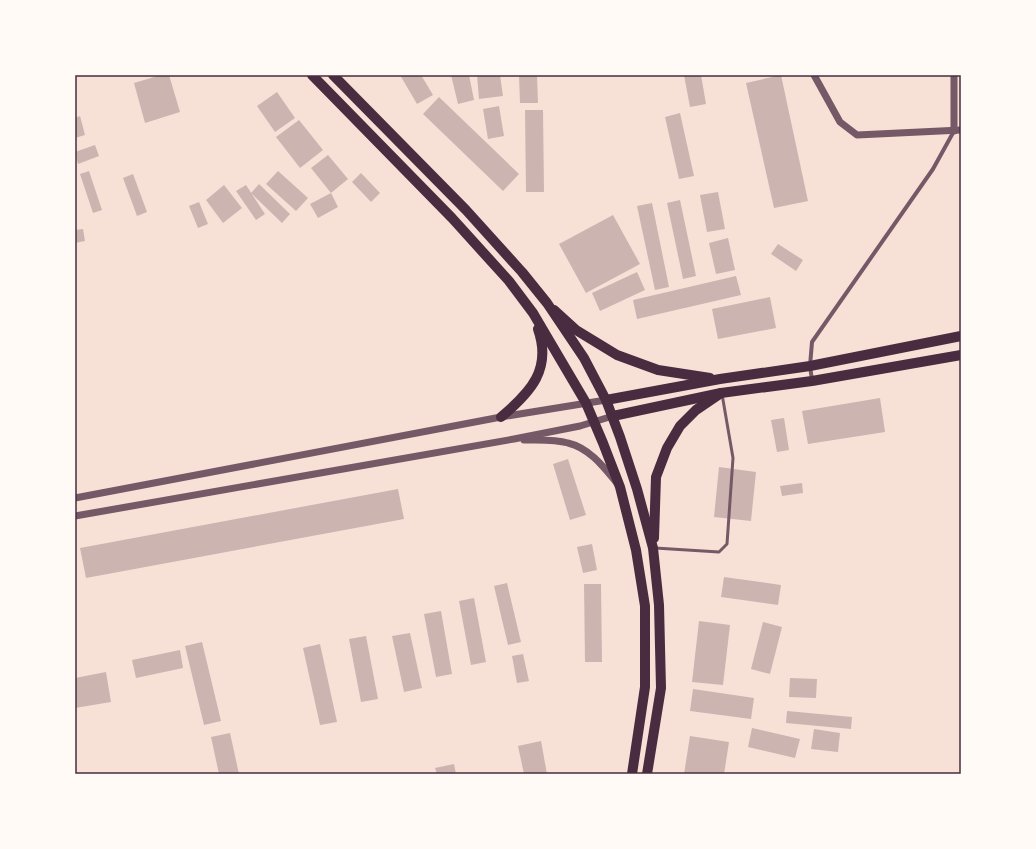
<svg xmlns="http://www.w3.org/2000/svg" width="1036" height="849" viewBox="0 0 1036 849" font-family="Mulish,sans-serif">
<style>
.building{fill:#ccb4b1}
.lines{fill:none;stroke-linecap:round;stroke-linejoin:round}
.service{stroke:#755966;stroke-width:3}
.minor{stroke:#755966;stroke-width:4}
.tertiary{stroke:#755966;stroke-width:7}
.primary{stroke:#4a2c40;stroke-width:10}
.trunk{stroke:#4a2c40;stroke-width:10}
.neatline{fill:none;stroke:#4a2c40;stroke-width:1.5}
</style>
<rect width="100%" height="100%" fill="#f7e1d7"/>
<!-- building -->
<g class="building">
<path d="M161 75H169L180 112 145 123 134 83Z"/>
<path d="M400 75H421L433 95 417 104Z"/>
<path d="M451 75H469L474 100 458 104Z"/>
<path d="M477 75H500L503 96 479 99Z"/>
<path d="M519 75H537L538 103H520Z"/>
<path d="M684 75H701L706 104 690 107Z"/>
<path d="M781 75 808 201 774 208 746 83Z"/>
<path d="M277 92 295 118 275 132 257 106Z"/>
<path d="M439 97 519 174 503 191 423 114Z"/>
<path d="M499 106 504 136 488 139 483 109Z"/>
<path d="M525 110H543L544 192H526Z"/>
<path d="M680 113 694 176 679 179 665 117Z"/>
<path d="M80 116 85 135 75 138V118Z"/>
<path d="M299 120 323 150 300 168 276 137Z"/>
<path d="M95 145 99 156 78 164 75 152Z"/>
<path d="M328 155 348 179 331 193 311 168Z"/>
<path d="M89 171 102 210 93 213 80 174Z"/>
<path d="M278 171 308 198 296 211 266 184Z"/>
<path d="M361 173 380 193 371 202 352 182Z"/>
<path d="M133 174 147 212 137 216 123 178Z"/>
<path d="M259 184 290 214 282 223 251 193Z"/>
<path d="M224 185 242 208 223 223 206 200Z"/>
<path d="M246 185 265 214 256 220 236 191Z"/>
<path d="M718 192 725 229 707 232 700 195Z"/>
<path d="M331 193 338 207 318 218 310 204Z"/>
<path d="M680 200 696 276 683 279 667 203Z"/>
<path d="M199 202 208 224 198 228 189 206Z"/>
<path d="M652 203 669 287 655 290 637 206Z"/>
<path d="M613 215 640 264 586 293 559 244Z"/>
<path d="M83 229 85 241 75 243V230Z"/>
<path d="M728 238 735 270 716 274 709 243Z"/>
<path d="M778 244 803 260 796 271 771 254Z"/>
<path d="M637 272 645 290 600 311 592 293Z"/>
<path d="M736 276 741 295 637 319 633 300Z"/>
<path d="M770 297 776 328 718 339 712 309Z"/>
<path d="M880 398 885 432 808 444 802 411Z"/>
<path d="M784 418 789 450 777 452 771 420Z"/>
<path d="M568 459 586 515 570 520 553 464Z"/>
<path d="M719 467 756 472 751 521 714 517Z"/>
<path d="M802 483 803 493 782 496 780 486Z"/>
<path d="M398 489 404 519 86 578 80 548Z"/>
<path d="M592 544 597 570 583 573 577 547Z"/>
<path d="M724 577 781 585 778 605 721 597Z"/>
<path d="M507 583 521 642 508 645 494 586Z"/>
<path d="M584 584H601L602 662H585Z"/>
<path d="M474 598 486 662 471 665 459 601Z"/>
<path d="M441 611 452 674 436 677 424 614Z"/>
<path d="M699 621 730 625 723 685 692 682Z"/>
<path d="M763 622 782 627 770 674 751 669Z"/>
<path d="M410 633 422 688 404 692 392 636Z"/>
<path d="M366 636 378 699 361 702 349 639Z"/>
<path d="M202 642 221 721 204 725 185 646Z"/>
<path d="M320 644 337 722 320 725 303 648Z"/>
<path d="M180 650 183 668 136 678 132 660Z"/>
<path d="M523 654 529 681 517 683 512 656Z"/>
<path d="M106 672 111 702 75 708V678Z"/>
<path d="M790 678 817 679 816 698 789 697Z"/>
<path d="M693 689 754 698 751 719 690 711Z"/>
<path d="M787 711 852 717 851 729 786 723Z"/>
<path d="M752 728 800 739 795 758 748 747Z"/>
<path d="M814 729 840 733 838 752 811 749Z"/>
<path d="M230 733 239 774H219L211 737Z"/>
<path d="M690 736 729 742 724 774H684Z"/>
<path d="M541 741 547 774H524L518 746Z"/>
<path d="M454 764 456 774H437L435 768Z"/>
</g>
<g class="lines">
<!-- service -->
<path class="service" d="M655 548 719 552 727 544 733 458 722 394"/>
<!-- minor -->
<path class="minor" d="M812 380 810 366 812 342 933 169 954 131"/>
<!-- tertiary -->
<g class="tertiary">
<path d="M814 75 840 122 857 135 961 130"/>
<path d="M954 131V75"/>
<path d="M524 440C537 440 555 439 568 443 589 448 603 466 616 482"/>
<path d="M75 498 501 417 606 400"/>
<path d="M75 516 514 439 580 426 613 416"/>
</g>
<!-- primary -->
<g class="primary">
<path d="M554 310 576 330 617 355 658 370 710 378"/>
<path d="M606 400 720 379 810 366 961 336"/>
<path d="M613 416 721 393 812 381 961 355"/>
</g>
<!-- trunk -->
<g class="trunk">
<path d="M312 75 452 218 509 281 533 313 586 403 603 443 620 487 636 550 645 606V687L632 774"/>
<path d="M333 75 466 210 522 272 547 303 584 358 606 400 620 437 637 489 653 548 659 605 661 688 647 774"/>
<path d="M501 417C531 392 552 369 538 329"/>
<path d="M654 538 656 477 667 448 680 426 696 410 721 393"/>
</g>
</g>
<!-- border -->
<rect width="1036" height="849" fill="none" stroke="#fffaf5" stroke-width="152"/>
<rect x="76" y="76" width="884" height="697" class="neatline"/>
</svg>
